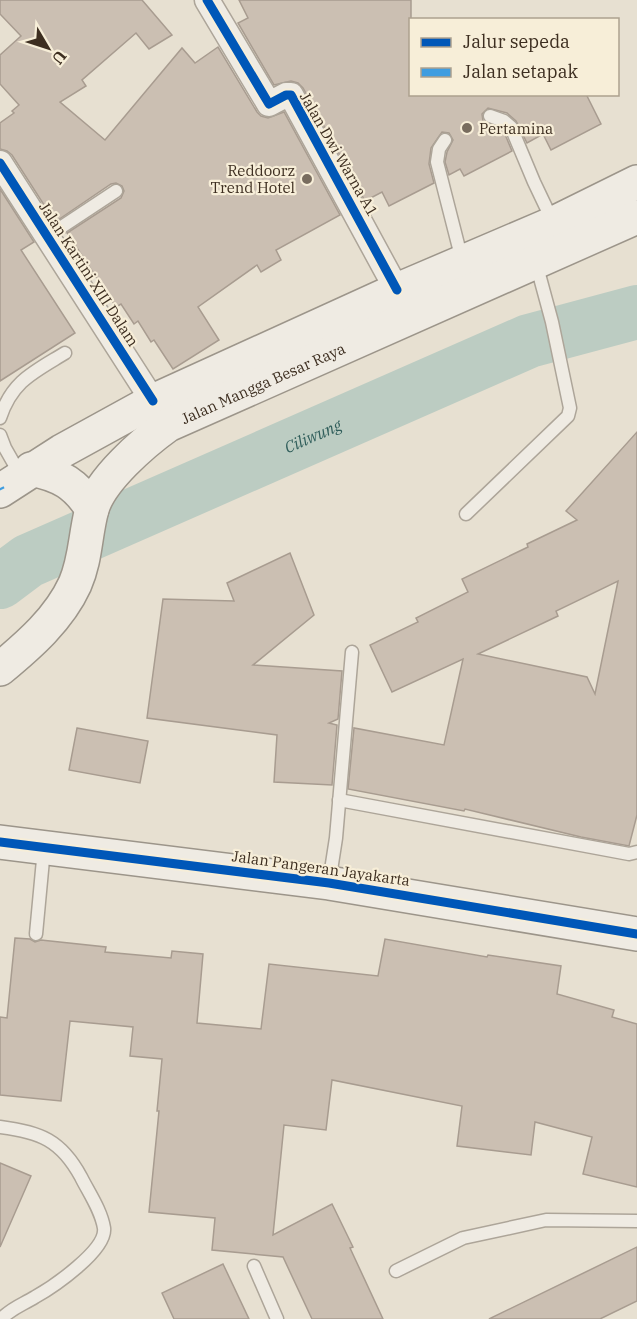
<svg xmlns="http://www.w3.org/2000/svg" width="637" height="1319" viewBox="0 0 637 1319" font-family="'IBM Plex Serif',serif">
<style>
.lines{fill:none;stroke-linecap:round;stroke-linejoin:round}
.river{stroke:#bcccc2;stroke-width:54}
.building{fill:#cbbfb2;stroke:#a89c90;stroke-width:1.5;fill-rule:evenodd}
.lane-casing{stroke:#ada599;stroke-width:15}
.street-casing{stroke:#ada599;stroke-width:27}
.secondary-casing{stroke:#9c958a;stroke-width:36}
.lane{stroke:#efebe3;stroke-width:12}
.street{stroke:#efebe3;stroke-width:24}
.secondary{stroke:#efebe3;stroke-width:33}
.quiet{stroke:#3f9de0;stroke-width:8;stroke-dasharray:15 8;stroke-linecap:butt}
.cycleway-casing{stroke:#f7eed8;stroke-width:13}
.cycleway{stroke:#0057b8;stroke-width:9}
.poi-dot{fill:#786c5e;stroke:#f7eed8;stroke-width:2}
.labels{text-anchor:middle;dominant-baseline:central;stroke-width:4.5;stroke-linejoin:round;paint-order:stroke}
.poi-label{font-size:15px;fill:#3d2e20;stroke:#f7eed8;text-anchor:start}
.street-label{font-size:15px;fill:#3d2e20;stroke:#f7eed8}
.water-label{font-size:16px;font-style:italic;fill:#2f5d5a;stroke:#f7eed8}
</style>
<rect width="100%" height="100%" fill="#e7e0d1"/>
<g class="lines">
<!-- river -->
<path class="river" id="s1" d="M0 582 28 561 529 341 637 312"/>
</g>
<!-- building -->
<g class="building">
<path d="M0 0H142L172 35 149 49 136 33 82 80 86 86 60 102 105 140 182 48 195 63 218 47 257 112 261 116 268 118 284 112 340 215 276 250 281 260 261 272 257 265 198 307 219 340 173 369 154 340 151 342 138 321 134 324 121 304 116 307 67 233 121 198 124 191 122 186 116 183 111 184 55 222 12 155 7 151 0 149V123L14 113 12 111 19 105 0 84V55L21 36 0 14Z"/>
<path d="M239 0H411V94H586L601 124 551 150 543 134 527 143 516 121 507 113 488 108 482 114 483 121 504 132 512 151 464 176 460 169 449 175 445 162 447 152 453 140 449 133 442 132 431 148 429 164 434 183 389 206 382 192 365 201 303 88 298 83 291 81 274 85 238 23 248 18Z"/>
<path d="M0 189 34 242 21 250 75 333 0 381Z"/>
<path d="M637 432V815L629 846 581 837 465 809 464 811 348 789 354 728 444 745 463 659 392 692 370 645 418 622 416 618 468 592 462 579 528 547 527 544 577 520 566 511ZM618 581 595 694 587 677 478 654 558 616 556 611Z"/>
<path d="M290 553 314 615 253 665 342 671 338 719 329 723 337 725 332 785 274 782 277 735 147 718 163 599 234 601 227 583Z"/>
<path d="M77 728 148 741 140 783 69 770Z"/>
<path d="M15 938 30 939 35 942 41 940 106 947 105 952 171 958 172 951 203 954 197 1023 261 1029 269 964 378 976 385 939 487 957 488 955 561 966 557 994 614 1010 612 1017 637 1024V1187L583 1174 592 1137 535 1122 531 1155 457 1146 462 1106 332 1080 326 1130 284 1125 273 1235 332 1204 353 1247 350 1248 383 1319H312L283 1257 212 1250 215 1218 149 1212 159 1111H157L162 1059 130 1056 133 1027 70 1021 61 1101 0 1095V1017L7 1018Z"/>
<path d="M0 1163 31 1176 0 1247Z"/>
<path d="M637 1247V1301L600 1319H489Z"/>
<path d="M223 1264 249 1319H174L162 1293Z"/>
</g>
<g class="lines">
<!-- lane casing -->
<g class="lane-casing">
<g id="lane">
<path d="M490 116 504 121 511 127 534 182 553 222"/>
<path d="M445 140 439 149 437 162 462 260"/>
<path d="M48 236 116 191"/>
<path d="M0 418C12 381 34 372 65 353"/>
<path d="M0 435 5 448 21 476"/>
<path d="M466 514 568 416 570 408 552 322 536 263"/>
<path d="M339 800 629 854 637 852"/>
<path d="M329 883 336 838 352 652"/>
<path d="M36 934 44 849"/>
<path d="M0 1127C40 1132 61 1140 81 1177 89 1193 101 1210 104 1228 107 1250 53 1287 35 1297 22 1305 13 1307 1 1319"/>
<path d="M254 1266 277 1319"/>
<path d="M396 1271 463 1238 546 1220 637 1221"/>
</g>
</g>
<!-- street casing -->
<g class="street-casing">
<g id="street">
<path d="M207 0 269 104 286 95H291L397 290"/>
<path d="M0 163 153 401"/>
</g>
</g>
<!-- secondary casing -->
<g class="secondary-casing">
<g id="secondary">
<path d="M31 469C61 475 76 484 92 509"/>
<path d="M0 491 62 451 153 401 397 290 554 223 637 182"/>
<path id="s2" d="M0 669C29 645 59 619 75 584 86 559 85 534 92 509 101 479 143 443 168 425L637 217"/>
<path d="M0 842 329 883 637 934"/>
</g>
</g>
<!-- lane -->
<use href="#lane" class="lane"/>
<!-- street -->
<use href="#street" class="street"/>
<!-- secondary -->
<use href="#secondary" class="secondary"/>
<!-- quiet -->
<path class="quiet" d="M0 488 1 490"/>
<!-- cycleway casing -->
<g class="cycleway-casing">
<g id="cycleway">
<path d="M207 0 269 104 286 95H291L397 290"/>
<path d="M0 163 153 401"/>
<path d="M0 842 329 883 637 934"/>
</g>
</g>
<!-- cycleway -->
<use href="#cycleway" class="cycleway"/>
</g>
<!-- markers -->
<g class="poi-dot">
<circle cx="467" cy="128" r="6"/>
<circle cx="307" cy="179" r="6"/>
</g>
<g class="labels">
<!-- poi labels -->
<g class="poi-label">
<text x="479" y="128">Pertamina</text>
<text x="295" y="170" text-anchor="end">Reddoorz<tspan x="295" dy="17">Trend Hotel</tspan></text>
</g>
<!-- street labels -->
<g class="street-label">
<text transform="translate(339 154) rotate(60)">Jalan Dwi Warna A1</text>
<text transform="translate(89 274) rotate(57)">Jalan Kartini XIII Dalam</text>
<text stroke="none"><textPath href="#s2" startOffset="410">Jalan Mangga Besar Raya</textPath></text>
<text transform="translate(321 868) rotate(8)">Jalan Pangeran Jayakarta</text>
</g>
<!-- water labels -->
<g class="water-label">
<text stroke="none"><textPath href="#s1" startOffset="346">Ciliwung</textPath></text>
</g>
</g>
<!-- legend -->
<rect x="409" y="18" width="210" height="78" fill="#f7eed8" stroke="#ada18e" stroke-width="1.5"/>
<rect x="421" y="38" width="30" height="9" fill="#0057b8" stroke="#ada18e" stroke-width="1.5"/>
<text x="463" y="48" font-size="18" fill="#3d2e20">Jalur sepeda</text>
<rect x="421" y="68" width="30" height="9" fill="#3f9de0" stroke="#ada18e" stroke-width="1.5"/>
<text x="463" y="78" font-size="18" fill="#3d2e20">Jalan setapak</text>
<!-- north arrow -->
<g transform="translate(48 48) rotate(129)" stroke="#f7eed8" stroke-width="4.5" paint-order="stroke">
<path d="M0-4.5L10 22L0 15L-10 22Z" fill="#3d2e20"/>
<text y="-9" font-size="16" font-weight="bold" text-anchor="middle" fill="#3d2e20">U</text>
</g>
</svg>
